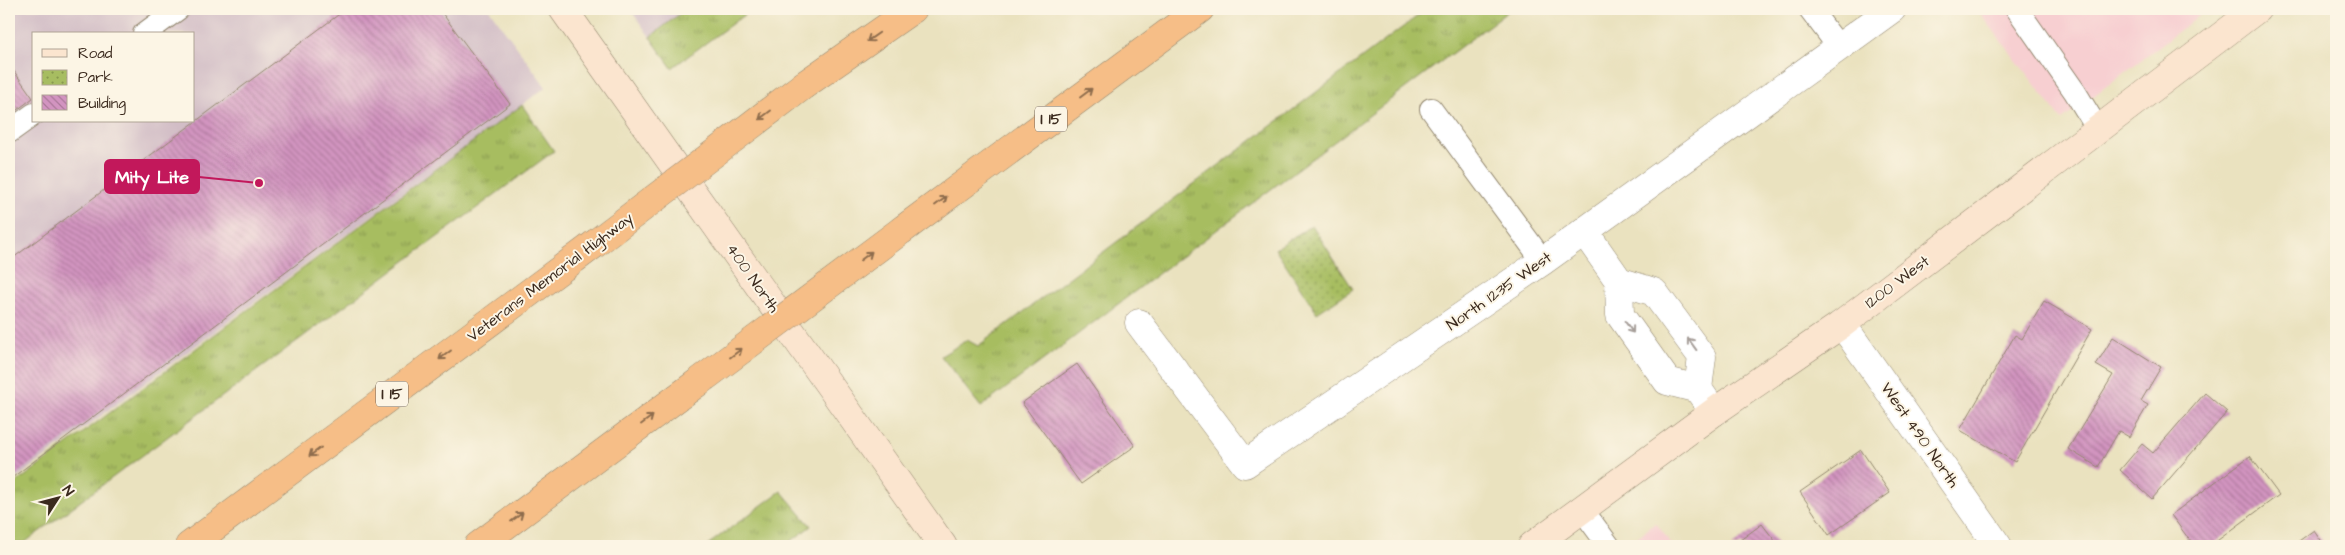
<svg xmlns="http://www.w3.org/2000/svg" width="2345" height="555" viewBox="0 0 2345 555" font-family="'Architects Daughter',sans-serif">
<style>
.built{fill:#f7cfd1}
.industrial{fill:#d2bdc6;fill-rule:evenodd}
.grass{fill:url(#grass-tufts);stroke:#717440}
.park{fill:url(#park-dots);stroke:#717440}
.building{fill:url(#building-back-hatch)}
.lines{fill:none;stroke-linecap:round;stroke-linejoin:round}
.lane-casing{stroke:#92866e;stroke-width:24}
.street-casing{stroke:#92866e;stroke-width:29}
.secondary-casing{stroke:#92866e;stroke-width:29}
.highway-casing{stroke:#92866e;stroke-width:29}
.lane{stroke:#fff;stroke-width:22}
.street{stroke:#fff;stroke-width:28}
.secondary{stroke:#fbe5cf;stroke-width:28}
.highway{stroke:#f6be87;stroke-width:28}
.highway-bridge-casing{stroke:#92866e;stroke-width:29;stroke-linecap:butt}
.highway-bridge{stroke:#f6be87;stroke-width:28}
.oneway{stroke:#8f6d4d}
.oneway2{stroke:#a79f9a}
.labels{text-anchor:middle;dominant-baseline:central;stroke-width:4;stroke-linejoin:round;paint-order:stroke}
.shield{fill:#fcf5e5;stroke:#75675a;stroke-width:1}
.shield-label{font-size:15px;font-weight:bold;fill:#3b2a1e}
.street-label{font-size:16px;fill:#3b2a1e;stroke:#fcf5e5}
.leader{fill:none;stroke:#c2185b;stroke-width:2}
.callout-dot{fill:#c2185b;stroke:#fcf5e5;stroke-width:2}
.callout{fill:#c2185b;stroke:#c2185b;stroke-width:2}
.callout-label{font-size:18px;text-anchor:middle;font-weight:bold;fill:#fff}
</style>
<defs>
<pattern id="grass-tufts" width="24" height="20" patternUnits="userSpaceOnUse" patternTransform="scale(1.25)"><rect width="24" height="20" fill="#a7bd61"/><path d="M3 7l-1-3M5 7V3M7 7l1-3M15 17l-1-3M17 17v-4M19 17l1-3" fill="none" stroke="#899a4f"/></pattern>
<pattern id="park-dots" width="8" height="8" patternUnits="userSpaceOnUse" patternTransform="scale(1.25)"><rect width="8" height="8" fill="#a7bd61"/><path d="M2 2h.1M6 6h.1" fill="none" stroke="#899a4f" stroke-width="1.8" stroke-linecap="round"/></pattern>
<pattern id="building-back-hatch" width="6" height="6" patternUnits="userSpaceOnUse" patternTransform="scale(1.25)"><rect width="6" height="6" fill="#d294c0"/><path d="M-1 5l2 2M0 0l6 6M5-1l2 2" fill="none" stroke="#ac799b"/></pattern>
</defs>
<rect width="100%" height="100%" fill="#fcf5e5"/>
<filter id="ink" filterUnits="userSpaceOnUse"><feTurbulence type="fractalNoise" baseFrequency=".02" numOctaves="2"/><feDisplacementMap in="SourceGraphic" scale="10" xChannelSelector="R" yChannelSelector="G"/><feConvolveMatrix kernelMatrix="1 2 1 2 8 2 1 2 1" color-interpolation-filters="sRGB"/></filter>
<filter id="wash" filterUnits="userSpaceOnUse"><feTurbulence type="fractalNoise" baseFrequency=".0096" numOctaves="4" result="noise"/><feDisplacementMap in="SourceGraphic" scale="20" xChannelSelector="R" yChannelSelector="G"/><feGaussianBlur stdDeviation="1.12" result="paint"/><feColorMatrix in="noise" values="0 0 0 0 0 0 0 0 0 0 0 0 0 0 0 0 0 1.4 0 .05"/><feComposite in="paint" operator="in"/></filter>
<g filter="url(#wash)">
<rect width="100%" height="100%" fill="#eae2bf"/>
<!-- built -->
<g class="built">
<path d="M1977 9H2208L2062 120Z"/>
<path d="M1656 523 1673 546H1625Z"/>
</g>
<!-- industrial -->
<g class="industrial">
<path d="M9 9H489L546 87 9 484ZM34 34H194V121H34Z"/>
<path d="M630 9H688L650 37Z"/>
</g>
<!-- grass -->
<g class="grass">
<path d="M686 9H752L672 68 650 37Z"/>
<path d="M1427 9H1511L981 407 941 356 967 340 978 346Z"/>
<path d="M522 105 554 151 20 546H9V488Z"/>
<path d="M781 491 811 526 785 546H706Z"/>
</g>
<!-- park -->
<path class="park" d="M1312 225 1353 289 1317 313 1275 249Z"/>
<g id="blocks">
<!-- building -->
<g class="building">
<path d="M346 9H439L510 104 9 480V261Z"/>
<path d="M9 64 33 98 9 116Z"/>
<path d="M2044 301 2092 329 2015 462 1960 430 2015 335 2022 339Z"/>
<path d="M2113 337 2161 367 2141 401 2148 405 2129 437 2119 431 2098 467 2068 449 2113 375 2096 365Z"/>
<path d="M1077 364 1135 446 1081 484 1022 403Z"/>
<path d="M2205 393 2227 412 2152 499 2120 470 2142 444 2153 453Z"/>
<path d="M1861 450 1890 493 1829 535 1800 492Z"/>
<path d="M2250 456 2279 495 2210 546H2194L2171 515Z"/>
<path d="M1762 524 1779 546H1732Z"/>
<path d="M2314 530 2325 546H2292Z"/>
</g>
</g>
</g>
<g filter="url(#ink)">
<use href="#blocks" fill-opacity="0" stroke="#92866e" stroke-width="1"/>
<g class="lines">
<!-- lane casing -->
<g class="lane-casing">
<g id="lane">
<path d="M1810 9 1838 46"/>
<path d="M2017 9 2075 92 2097 128"/>
<path d="M144 34 178 9"/>
<path d="M1431 109 1543 261"/>
<path d="M9 132 34 114"/>
<path d="M1581 508 1609 546"/>
</g>
</g>
<!-- street casing -->
<g class="street-casing">
<g id="street">
<path d="M1584 231 1619 281 1620 315 1667 381 1698 389 1714 412"/>
<path d="M1619 281 1654 292 1702 357 1698 389"/>
<path d="M1139 323 1245 464 1543 261 1892 9"/>
<path d="M1842 324 1998 546"/>
</g>
</g>
<!-- secondary casing -->
<g class="secondary-casing">
<g id="secondary">
<path d="M563 9 943 546"/>
<path d="M1532 546 1714 412 1842 324 2257 9"/>
</g>
</g>
<!-- highway casing -->
<g class="highway-casing">
<g id="highway">
<path d="M804 85 913 9"/>
<path d="M902 230 1200 9"/>
<path d="M189 546 596 243"/>
<path d="M478 546 697 383"/>
</g>
</g>
<!-- lane -->
<use href="#lane" class="lane"/>
<!-- street -->
<use href="#street" class="street"/>
<!-- secondary -->
<use href="#secondary" class="secondary"/>
<!-- highway -->
<use href="#highway" class="highway"/>
<!-- highway-bridge casing -->
<g class="highway-bridge-casing">
<g id="highway-bridge">
<path d="M596 243 804 85"/>
<path d="M697 383 902 230"/>
</g>
</g>
<!-- highway-bridge -->
<use href="#highway-bridge" class="highway-bridge"/>
</g>
<!-- one-way arrows -->
<defs><path id="oneway-shaft" d="M-6 0H5M1.5-3L5.5 0L1.5 3" fill="none" stroke-width="1.6" stroke-linecap="round" stroke-linejoin="round" transform="scale(1.25)"/></defs>
<g class="oneway">
<use href="#oneway-shaft" transform="translate(873 37) rotate(145)"/>
<use href="#oneway-shaft" transform="translate(1086 93) rotate(-37)"/>
<use href="#oneway-shaft" transform="translate(765 115) rotate(143)"/>
<use href="#oneway-shaft" transform="translate(941 201) rotate(-37)"/>
<use href="#oneway-shaft" transform="translate(866 256) rotate(-37)"/>
<use href="#oneway-shaft" transform="translate(736 353) rotate(-37)"/>
<use href="#oneway-shaft" transform="translate(445 355) rotate(143)"/>
<use href="#oneway-shaft" transform="translate(647 420) rotate(-37)"/>
<use href="#oneway-shaft" transform="translate(315 452) rotate(143)"/>
<use href="#oneway-shaft" transform="translate(517 517) rotate(-37)"/>
</g>
<g class="oneway2">
<use href="#oneway-shaft" transform="translate(1629 327) rotate(54)"/>
<use href="#oneway-shaft" transform="translate(1692 344) rotate(-126)"/>
</g>
</g>
<g class="labels">
<!-- shield labels -->
<g class="shield">
<rect x="1035" y="106.5" width="32" height="25" rx="4"/>
<rect x="376" y="381.5" width="32" height="25" rx="4"/>
</g>
<g class="shield-label">
<text x="1051" y="119">I 15</text>
<text x="392" y="394">I 15</text>
</g>
<!-- street labels -->
<g class="street-label">
<text transform="translate(550 277) rotate(-37)">Veterans Memorial Highway</text>
<text transform="translate(753 278) rotate(55)">400 North</text>
<text transform="translate(1897 282) rotate(-37)">1200 West</text>
<text transform="translate(1499 291) rotate(-35)">North 1235 West</text>
<text transform="translate(1920 435) rotate(55)">West 490 North</text>
</g>
</g>
<!-- callouts -->
<path class="leader" d="M259 183L199 177"/>
<circle class="callout-dot" cx="259" cy="183" r="5"/>
<rect class="callout" x="105" y="160" width="94" height="33" rx="5"/>
<g class="callout-label">
<text x="152" y="183">Mity Lite</text>
</g>
<!-- margin -->
<rect width="2345" height="555" fill="none" stroke="#fcf5e5" stroke-width="30"/>
<!-- legend -->
<rect x="32" y="32" width="162" height="90" fill="#fcf5e5" stroke="#afa495"/>
<rect x="42" y="49" width="25" height="8" fill="#fbe5cf" stroke="#afa495"/>
<text x="78" y="58" font-size="15" fill="#3b2a1e">Road</text>
<rect x="42" y="70" width="25" height="15" fill="url(#park-dots)" stroke="#afa495"/>
<text x="78" y="82" font-size="15" fill="#3b2a1e">Park</text>
<rect x="42" y="95" width="25" height="15" fill="url(#building-back-hatch)" stroke="#afa495"/>
<text x="78" y="108" font-size="15" fill="#3b2a1e">Building</text>
<!-- north arrow -->
<g transform="translate(58 498) rotate(54)" stroke="#fcf5e5" stroke-width="4" paint-order="stroke">
<path d="M0-4L9 19L0 12L-9 19Z" fill="#3b2a1e"/>
<text y="-8" font-size="14" font-weight="bold" text-anchor="middle" fill="#3b2a1e">N</text>
</g>
</svg>
